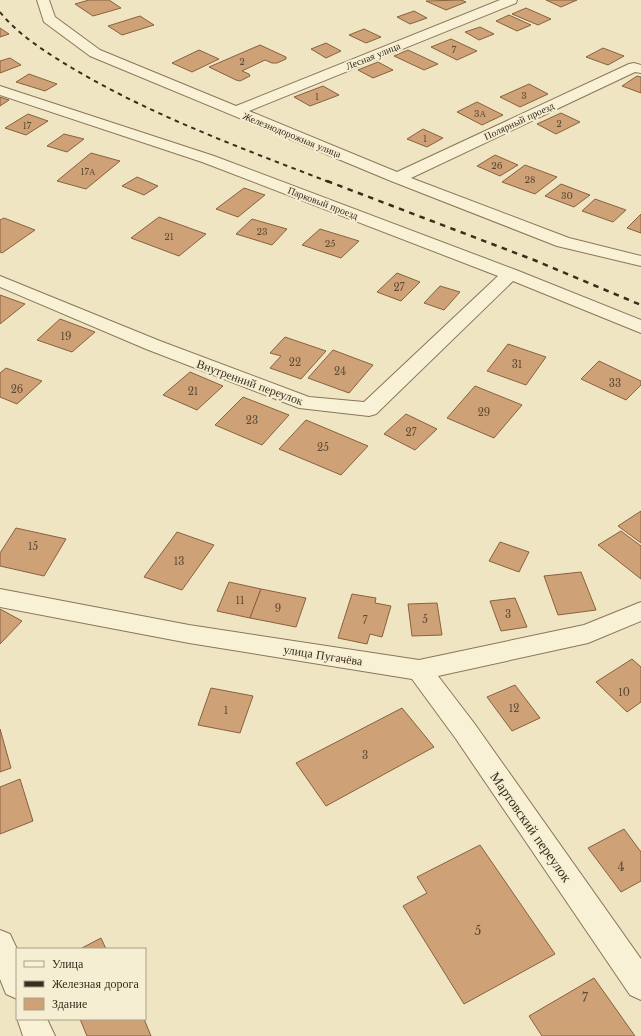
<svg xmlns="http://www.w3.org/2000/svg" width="641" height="1036" viewBox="0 0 641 1036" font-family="'Libre Baskerville',serif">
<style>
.building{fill:#cea177;stroke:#89613e}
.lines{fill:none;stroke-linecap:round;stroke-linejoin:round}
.minor-casing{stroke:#897659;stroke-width:2}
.minor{fill:#f9f1d6;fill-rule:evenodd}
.rail-far1{stroke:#392d1d;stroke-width:2;stroke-dasharray:4.5 4.5;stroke-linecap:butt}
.rail{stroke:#392d1d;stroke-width:2.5;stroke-dasharray:5.5 5.5;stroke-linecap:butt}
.labels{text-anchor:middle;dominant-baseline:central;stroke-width:4;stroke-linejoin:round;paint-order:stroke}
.far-number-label{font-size:9px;fill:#5e4a34}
.far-street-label{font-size:10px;fill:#392d1d;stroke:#f6eed2}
.number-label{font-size:10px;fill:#5e4a34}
.street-label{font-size:12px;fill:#392d1d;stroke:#f6eed2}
.near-number-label{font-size:12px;fill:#5e4a34}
.near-street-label{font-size:14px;fill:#392d1d;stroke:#f6eed2}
</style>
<rect width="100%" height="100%" fill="#efe5c2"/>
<!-- building -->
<g class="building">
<path d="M89 0H109L121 8 93 16 75 4Z"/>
<path d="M461 0 466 2 446 10 426 1Z"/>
<path d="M546 0H577L561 7Z"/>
<path d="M526 8 551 19 538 25 512 14Z"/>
<path d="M414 11 427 18 410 24 397 17Z"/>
<path d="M509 15 531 25 517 31 496 21Z"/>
<path d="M140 16 154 25 122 35 108 26Z"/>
<path d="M480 27 494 34 479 40 465 32Z"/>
<path d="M0 28 9 34 0 37Z"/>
<path d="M364 29 381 37 366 43 349 35Z"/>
<path d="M451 39 477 51 457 60 431 47Z"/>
<path d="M326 43 341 51 326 58 311 49Z"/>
<path d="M260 45 286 57V59L277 63H272L265 60 242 71 249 74 250 76 240 81 236 80 209 67Z"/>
<path d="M603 48 624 56 608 65 586 57Z"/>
<path d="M199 50 219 59 192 72 172 63Z"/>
<path d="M408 50 438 64 424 70 394 56Z"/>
<path d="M10 58 21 65 0 73V61Z"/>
<path d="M378 62 393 70 373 78 358 70Z"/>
<path d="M29 74 57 84 45 91 16 82Z"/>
<path d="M637 76 641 77V93L622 86Z"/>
<path d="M529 84 548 94 520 107 500 97Z"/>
<path d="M323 86 339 95 310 106 294 97Z"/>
<path d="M0 97 9 100 0 106Z"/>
<path d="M477 102 503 115 482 125 457 112Z"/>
<path d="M561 113 580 122 556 134 537 124Z"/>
<path d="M28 114 48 121 26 135 5 128Z"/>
<path d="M423 129 443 138 427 147 407 139Z"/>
<path d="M64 134 84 139 67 152 47 146Z"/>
<path d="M91 153 120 161 86 189 57 181Z"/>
<path d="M495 155 518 165 500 176 477 166Z"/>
<path d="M525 165 557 177 535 194 502 182Z"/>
<path d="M137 177 158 186 144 195 122 186Z"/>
<path d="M561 184 590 195 574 207 545 196Z"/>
<path d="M244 188 265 195 238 217 216 209Z"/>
<path d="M595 199 626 210 613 222 582 211Z"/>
<path d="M641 214V233L627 228Z"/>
<path d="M159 217 206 234 179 256 131 238Z"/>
<path d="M4 218 35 230 2 253 0 252V220Z"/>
<path d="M252 219 287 229 272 245 236 234Z"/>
<path d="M320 229 359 241 341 258 302 245Z"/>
<path d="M397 273 420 282 401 301 377 292Z"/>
<path d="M440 286 460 292 444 310 424 303Z"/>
<path d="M0 295 25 304 0 324Z"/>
<path d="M60 319 95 332 72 352 37 340Z"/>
<path d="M285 337 326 351 301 379 270 368 281 356 270 353Z"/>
<path d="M508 344 546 357 526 385 487 371Z"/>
<path d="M333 350 373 365 349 393 308 378Z"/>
<path d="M599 361 641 381V385L626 400 581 379Z"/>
<path d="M6 368 42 381 17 404 0 397V373Z"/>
<path d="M190 372 223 386 197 410 163 395Z"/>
<path d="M475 386 522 405 494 438 447 418Z"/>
<path d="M243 397 289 415 262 445 215 425Z"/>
<path d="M406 414 437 429 415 450 384 434Z"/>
<path d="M306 420 368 446 341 475 279 449Z"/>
<path d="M641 511V543L618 526Z"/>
<path d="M16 528 66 539 44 576 0 566V553Z"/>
<path d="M621 531 641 546V579L598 545Z"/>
<path d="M177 532 214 545 182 590 144 577Z"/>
<path d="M500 542 529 552 519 572 489 561Z"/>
<path d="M581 572 596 610 558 615 544 576Z"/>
<path d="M229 582 261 589 250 618 217 611Z"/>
<path d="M261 589 306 598 296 627 250 618Z"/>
<path d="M352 594 376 598 375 603 391 606 382 637 370 634 367 644 338 638Z"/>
<path d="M515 598 527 627 501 631 490 601Z"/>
<path d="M437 603 442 635 412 636 408 604Z"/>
<path d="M0 609 22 621 0 644Z"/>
<path d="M632 659 641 667V702L627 712 596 682Z"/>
<path d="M515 685 540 718 512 731 487 697Z"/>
<path d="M211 688 253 696 240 733 198 725Z"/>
<path d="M402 708 434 747 326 806 296 763Z"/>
<path d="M0 729 11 768 0 772Z"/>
<path d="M20 779 33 821 0 834V787Z"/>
<path d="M624 829 641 852V881L621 892 588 848Z"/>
<path d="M480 845 555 954 464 1004 403 906 427 893 417 877Z"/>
<path d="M101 938 106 949H80Z"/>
<path d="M594 978 635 1036H542L529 1016Z"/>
<path d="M80 1019H144L151 1036H87Z"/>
</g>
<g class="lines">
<!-- minor casing -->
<g class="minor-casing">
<g id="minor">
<path d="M37 0H49L55 17 100 50 236 106 500 0H517L516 3 249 111 397 172 629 64 634 63 641 65V73L635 72 411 178 569 238 641 256V266L557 246 391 181 90 56 44 22Z"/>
<path d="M0 86 214 156 516 270 641 320V333L513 281 376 414 369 416 299 408 146 349 0 287V276L160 341 309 397 364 402 498 276 202 162 0 95Z"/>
<path d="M0 589 189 625 419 660 584 625 641 602V621L588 643 438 676 474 723 641 959V1000L630 995 456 739 412 679 189 643 0 607Z"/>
<path d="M0 930 10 934 17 949V999L6 994 0 979Z"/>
<path d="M17 1018 47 1019 55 1036H23Z"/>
</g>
</g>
<!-- minor -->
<use href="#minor" class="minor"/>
<!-- rail-far1 -->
<path class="rail-far1" d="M0 12C17 34 47 53 72 68 153 116 241 148 329 182"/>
<!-- rail -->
<path class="rail" d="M327 181 534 260 641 305"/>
</g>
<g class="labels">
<!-- far-number labels -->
<g class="far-number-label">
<text x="454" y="49">7</text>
<text x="242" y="61">2</text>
<text x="524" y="95">3</text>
<text x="317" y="96">1</text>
<text x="480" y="113">3А</text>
<text x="559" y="123">2</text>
<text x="27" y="125">17</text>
<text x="425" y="138">1</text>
<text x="497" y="165">26</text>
<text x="88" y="171">17А</text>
<text x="530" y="179">28</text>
<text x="567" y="195">30</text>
<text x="262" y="231">23</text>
<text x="169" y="236">21</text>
<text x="330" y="243">25</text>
</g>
<!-- far-street labels -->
<g class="far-street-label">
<text transform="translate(373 56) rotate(-22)">Лесная улица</text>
<text transform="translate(519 121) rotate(-25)">Полярный проезд</text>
<text transform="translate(292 135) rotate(22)">Железнодорожная улица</text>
<text transform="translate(323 203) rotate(21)">Парковый проезд</text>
</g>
<!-- number labels -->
<g class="number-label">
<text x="399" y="287">27</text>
<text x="66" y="336">19</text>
<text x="295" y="362">22</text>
<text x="517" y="364">31</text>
<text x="340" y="371">24</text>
<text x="615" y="383">33</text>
<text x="17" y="389">26</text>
<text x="193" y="391">21</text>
<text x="484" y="412">29</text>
<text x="252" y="420">23</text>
<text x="411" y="432">27</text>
<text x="323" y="447">25</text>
<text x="33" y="546">15</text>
<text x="179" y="561">13</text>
<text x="240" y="600">11</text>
<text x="278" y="608">9</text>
<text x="508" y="614">3</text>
<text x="425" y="619">5</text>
<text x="365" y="620">7</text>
<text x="624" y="692">10</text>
<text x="514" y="708">12</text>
<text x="226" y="710">1</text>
<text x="365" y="755">3</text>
</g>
<!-- street labels -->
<g class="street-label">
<text transform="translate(250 382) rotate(20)">Внутренний переулок</text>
<text transform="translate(323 655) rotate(9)">улица Пугачёва</text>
</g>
<!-- near-number labels -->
<g class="near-number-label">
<text x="621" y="866">4</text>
<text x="478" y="930">5</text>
<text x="585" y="997">7</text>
</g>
<!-- near-street labels -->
<g class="near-street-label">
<text transform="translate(531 827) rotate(55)">Мартовский переулок</text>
</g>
</g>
<!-- legend -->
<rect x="16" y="948" width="130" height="72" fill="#f6eed2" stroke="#aaa18a"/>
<rect x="24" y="961" width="20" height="6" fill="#f9f1d6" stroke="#aaa18a"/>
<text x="52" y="968" font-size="12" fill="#392d1d">Улица</text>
<rect x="24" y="981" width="20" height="6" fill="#392d1d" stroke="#aaa18a"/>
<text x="52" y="988" font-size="12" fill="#392d1d">Железная дорога</text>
<rect x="24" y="998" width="20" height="12" fill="#cea177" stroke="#aaa18a"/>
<text x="52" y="1008" font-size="12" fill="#392d1d">Здание</text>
</svg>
